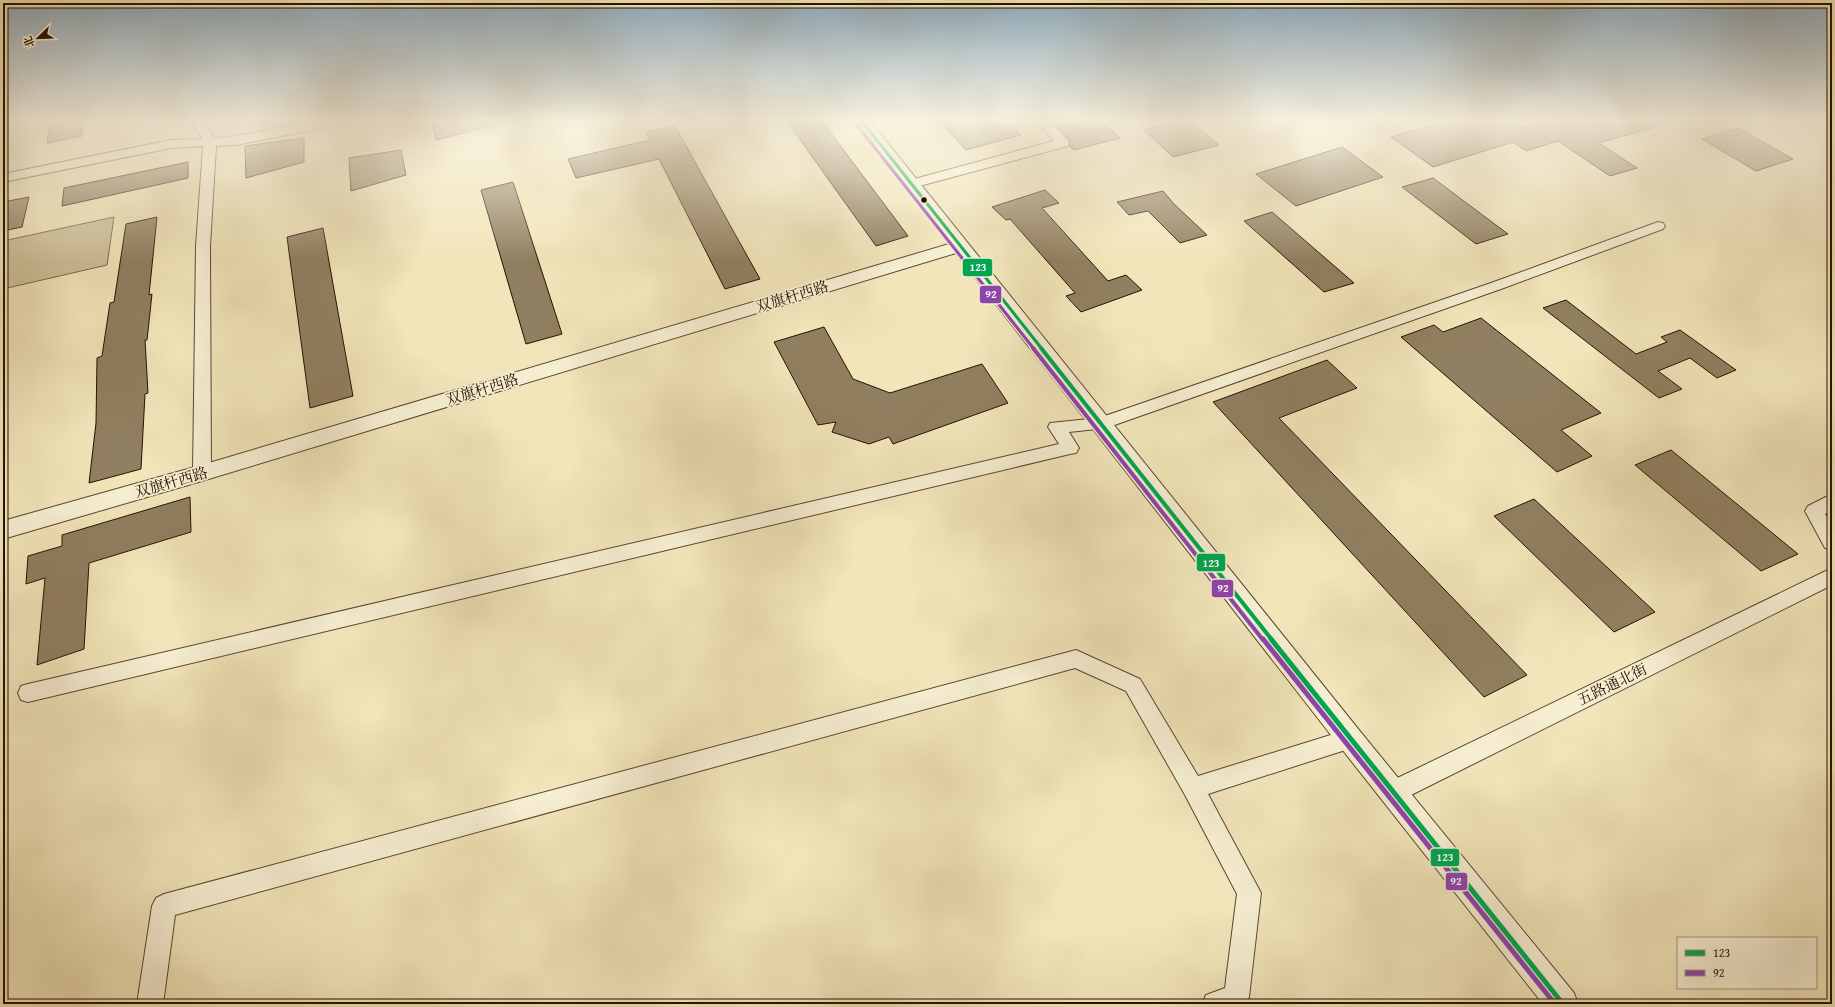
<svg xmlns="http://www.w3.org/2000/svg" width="1835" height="1007" viewBox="0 0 1835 1007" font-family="'Gentium Book Plus','Noto Serif SC',serif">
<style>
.green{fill:#cec19a;stroke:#7a694d}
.building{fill:#907f60;stroke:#261100}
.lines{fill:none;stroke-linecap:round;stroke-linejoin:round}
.minor-casing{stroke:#59462e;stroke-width:2}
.tertiary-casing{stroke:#59462e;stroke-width:2}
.minor{fill:#f6eed2;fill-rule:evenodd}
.tertiary{fill:#f6eed2;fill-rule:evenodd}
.bus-1-far2-casing{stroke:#f6eed2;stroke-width:5.5}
.bus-1-far1-casing{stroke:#f6eed2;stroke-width:7}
.bus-1-casing{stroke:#f6eed2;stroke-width:8}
.bus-2-far2-casing{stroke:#f6eed2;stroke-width:5.5}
.bus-2-far1-casing{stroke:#f6eed2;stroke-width:7}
.bus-2-casing{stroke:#f6eed2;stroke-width:8}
.bus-1-far2{stroke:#00a651;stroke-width:3}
.bus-1-far1{stroke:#00a651;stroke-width:4}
.bus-1{stroke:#00a651;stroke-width:5}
.bus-2-far2{stroke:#8e44ad;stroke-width:3}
.bus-2-far1{stroke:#8e44ad;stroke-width:4}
.bus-2{stroke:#8e44ad;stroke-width:5}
.bus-dot{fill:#261100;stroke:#f6eed2;stroke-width:1.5}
.labels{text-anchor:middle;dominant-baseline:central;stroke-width:3.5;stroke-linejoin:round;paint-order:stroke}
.street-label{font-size:15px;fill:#261100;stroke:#f6eed2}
.line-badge{stroke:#f6eed2;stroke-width:1.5}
.badge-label{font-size:11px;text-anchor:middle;font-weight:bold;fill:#fff}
</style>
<rect width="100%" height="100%" fill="#f1e5b9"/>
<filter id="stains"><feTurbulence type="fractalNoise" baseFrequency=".005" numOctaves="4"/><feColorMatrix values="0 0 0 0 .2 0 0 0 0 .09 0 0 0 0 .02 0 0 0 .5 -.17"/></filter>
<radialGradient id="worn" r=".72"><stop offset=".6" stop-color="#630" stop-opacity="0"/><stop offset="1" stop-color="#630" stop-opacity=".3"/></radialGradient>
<!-- green -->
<path class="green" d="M114 217 107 265 3 289V241Z"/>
<!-- building -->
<g class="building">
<path d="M77 120H83L82 136 47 143 49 126Z"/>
<path d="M431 120H494L495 125 436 140Z"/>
<path d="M786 120H821L908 236 876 246Z"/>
<path d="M939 120H1006L1021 135 966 150Z"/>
<path d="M1064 120H1100L1120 138 1074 150 1069 146V139L1053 123Z"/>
<path d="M1184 120H1190L1219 145 1173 157 1144 130Z"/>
<path d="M1448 120H1505L1519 129 1550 120H1665L1666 124 1599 143 1637 168 1610 176 1558 141 1526 151 1513 142 1433 167 1391 137Z"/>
<path d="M675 126 760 279 725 289 659 159 576 178 568 159 650 140 646 132Z"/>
<path d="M1738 128 1793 159 1756 171 1702 139Z"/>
<path d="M304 138V162L246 178 245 146Z"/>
<path d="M1342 147 1383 177 1296 206 1256 174Z"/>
<path d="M401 150 406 175 351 191 349 158Z"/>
<path d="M188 162V178L62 206 64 188Z"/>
<path d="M1433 178 1508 234 1476 244 1402 187Z"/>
<path d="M513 182 562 334 526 344 481 190Z"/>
<path d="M1045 190 1059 203 1042 208 1108 281 1126 275 1142 290 1081 312 1066 296 1075 293 1010 219 1006 220 992 207Z"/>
<path d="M1163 191 1174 204 1207 235 1180 243 1148 211 1129 215 1117 202Z"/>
<path d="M29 197 22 227 3 231V202Z"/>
<path d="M1272 212 1354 283 1324 292 1244 221Z"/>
<path d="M157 217 149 295 152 294 147 340H145L148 393 145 394 141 469 89 483 96 423 97 358 102 356 110 303 114 302 126 224Z"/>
<path d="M323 228 353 396 310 408 287 237Z"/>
<path d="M1566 300 1636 354 1667 342 1661 337 1680 330 1736 370 1717 378 1690 358 1658 371 1682 389 1659 398 1543 308Z"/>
<path d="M1481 318 1601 413 1561 430 1592 456 1557 472 1401 337 1434 325 1443 332Z"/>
<path d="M824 327 853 379 890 393 982 364 1008 403 893 444 889 437 869 444 832 432 836 422 818 425 774 342Z"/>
<path d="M1327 360 1357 388 1279 418 1527 675 1484 697 1213 402Z"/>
<path d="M1671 450 1798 554 1761 571 1635 465Z"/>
<path d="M190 497 191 532 89 563 84 649 37 665 45 578 26 584 28 556 62 546V535Z"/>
<path d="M1534 499 1655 612 1614 632 1494 516Z"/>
</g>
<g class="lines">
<!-- minor casing -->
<g class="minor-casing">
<g id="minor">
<path d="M191 120H203L214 138C259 136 304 117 349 120L347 123 343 124 236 145 216 146 210 246 211 473 208 478 202 480 196 478 193 473 196 246 203 146 171 148 3 182V174L171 140 202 139Z"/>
<path d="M1035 120H1048L1068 140 1069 143 1068 146 912 188 907 187 905 184 907 181 1054 141Z"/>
<path d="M1658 222 1663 223 1665 226 1663 229 1501 289 1106 428 1069 432 1079 448 1076 453 1070 454 28 702 21 700 18 693 21 686 28 684 1059 444 1048 427 1050 423 1099 418 1491 283Z"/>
<path d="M1832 494V509L1825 514 1832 526V550L1825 548 1805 511 1808 506Z"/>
<path d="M1832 568V585L1401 800 1393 803 1385 800 1382 792 1385 784Z"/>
<path d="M1076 650 1140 679 1198 776 1350 729 1358 732 1361 739 1358 746 1208 794 1261 893 1249 997 1246 1004H1202L1206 995 1225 988 1237 894 1185 795 1126 691 1075 668 175 915 163 1004H137L152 906 156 898 164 894Z"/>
</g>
</g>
<!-- tertiary casing -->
<g class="tertiary-casing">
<path id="tertiary" d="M853 120H869L1359 730 1574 993 1578 1004H1543L1341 748 956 253 202 481 3 539V521L202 465 949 244Z"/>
</g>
<!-- minor -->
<use href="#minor" class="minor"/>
<!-- tertiary -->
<use href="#tertiary" class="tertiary"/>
<!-- bus-1-far2 casing -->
<g class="bus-1-far2-casing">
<path id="bus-1-far2" d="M861 120 1042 349"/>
</g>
<!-- bus-1-far1 casing -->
<g class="bus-1-far1-casing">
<path id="bus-1-far1" d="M1041 348 1272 640"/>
</g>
<!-- bus-1 casing -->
<g class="bus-1-casing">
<path id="bus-1" d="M1271 639 1563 1004"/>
</g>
<!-- bus-2-far2 casing -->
<g class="bus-2-far2-casing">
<path id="bus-2-far2" d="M856 124 1034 349"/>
</g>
<!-- bus-2-far1 casing -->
<g class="bus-2-far1-casing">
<path id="bus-2-far1" d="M1033 348 1263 640"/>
</g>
<!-- bus-2 casing -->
<g class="bus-2-casing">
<path id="bus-2" d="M1263 639 1555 1004"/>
</g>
<!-- bus-1-far2 -->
<use href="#bus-1-far2" class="bus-1-far2"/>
<!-- bus-1-far1 -->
<use href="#bus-1-far1" class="bus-1-far1"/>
<!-- bus-1 -->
<use href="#bus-1" class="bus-1"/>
<!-- bus-2-far2 -->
<use href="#bus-2-far2" class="bus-2-far2"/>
<!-- bus-2-far1 -->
<use href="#bus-2-far1" class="bus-2-far1"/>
<!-- bus-2 -->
<use href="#bus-2" class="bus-2"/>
</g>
<!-- sky -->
<linearGradient id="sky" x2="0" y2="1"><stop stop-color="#90abbc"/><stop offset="0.46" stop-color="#f9f3e0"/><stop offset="1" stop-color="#f9f3e0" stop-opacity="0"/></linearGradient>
<rect width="1835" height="261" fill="url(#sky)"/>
<!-- markers -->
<circle class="bus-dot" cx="924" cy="200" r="3.5"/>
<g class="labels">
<!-- street labels -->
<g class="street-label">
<text transform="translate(792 296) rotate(-17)">双旗杆西路</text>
<text transform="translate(482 389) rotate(-17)">双旗杆西路</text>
<text transform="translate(171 482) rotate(-16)">双旗杆西路</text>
<text transform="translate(1612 684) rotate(-26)">五路通北街</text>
</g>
</g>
<g class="line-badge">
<rect x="962" y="258" width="31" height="19" rx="4" fill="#00a651"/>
<rect x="979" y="285" width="23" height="19" rx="4" fill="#8e44ad"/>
<rect x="1196" y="553" width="30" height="19" rx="4" fill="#00a651"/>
<rect x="1211" y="579" width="23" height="19" rx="4" fill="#8e44ad"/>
<rect x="1430" y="848" width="30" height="19" rx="4" fill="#00a651"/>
<rect x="1445" y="872" width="23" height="19" rx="4" fill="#8e44ad"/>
</g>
<g class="badge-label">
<text x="978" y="271">123</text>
<text x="991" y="298">92</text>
<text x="1211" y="567">123</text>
<text x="1223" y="592">92</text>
<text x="1445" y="861">123</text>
<text x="1456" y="885">92</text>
</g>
<!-- margin -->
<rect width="1835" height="1007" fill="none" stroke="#f1e5b9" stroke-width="16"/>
<rect x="4" y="4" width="1827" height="999" fill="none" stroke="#261100" stroke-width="2"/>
<rect x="8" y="8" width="1819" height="991" fill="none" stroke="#261100"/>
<!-- legend -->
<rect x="1677" y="937" width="140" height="52" fill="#f6eed2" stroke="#a3967e"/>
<rect x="1685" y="950" width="20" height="6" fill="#00a651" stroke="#a3967e"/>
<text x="1713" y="957" font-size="12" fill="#261100">123</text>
<rect x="1685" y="970" width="20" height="6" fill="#8e44ad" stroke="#a3967e"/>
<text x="1713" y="977" font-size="12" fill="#261100">92</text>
<!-- north arrow -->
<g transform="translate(38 38) rotate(247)" stroke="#f6eed2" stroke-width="3" paint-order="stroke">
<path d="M0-3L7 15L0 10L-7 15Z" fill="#261100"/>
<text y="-6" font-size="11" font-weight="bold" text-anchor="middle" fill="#261100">北</text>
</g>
<rect width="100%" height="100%" filter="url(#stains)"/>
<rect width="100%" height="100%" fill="url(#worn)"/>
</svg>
